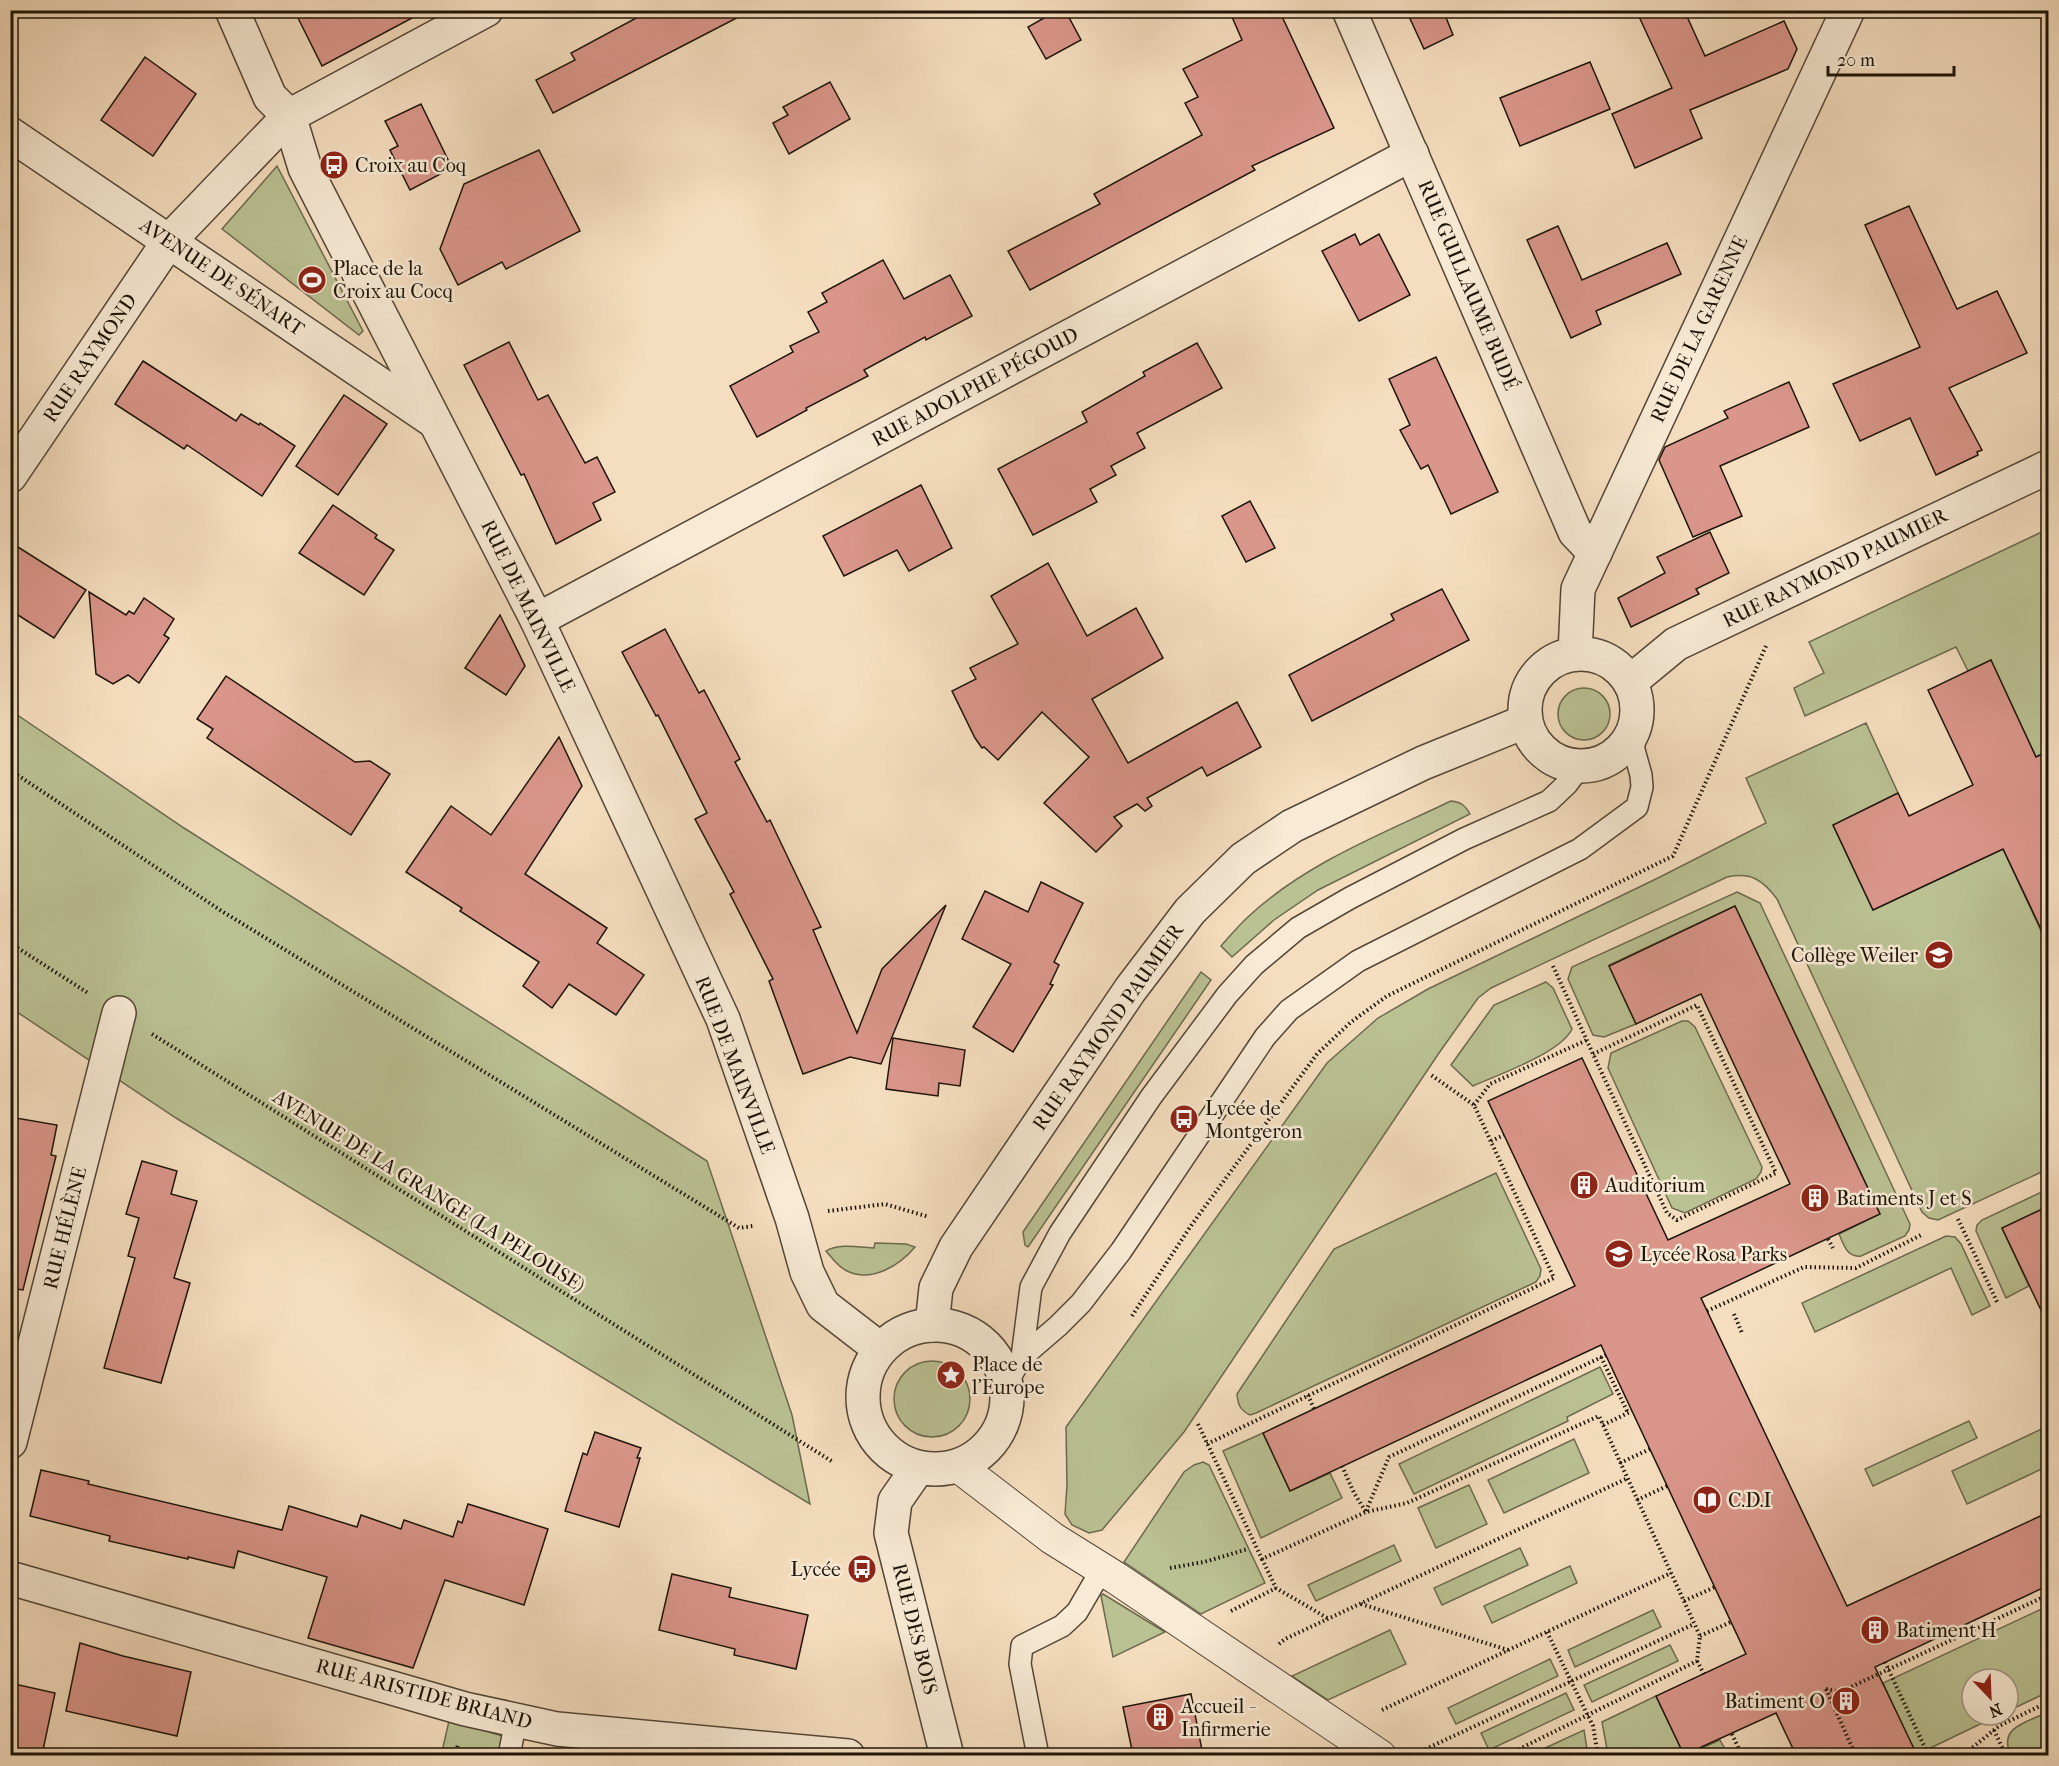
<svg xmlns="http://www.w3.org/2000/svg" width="2059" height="1766" viewBox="0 0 2059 1766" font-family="'IM FELL French Canon',serif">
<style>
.green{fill:#bac193;stroke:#6c6a4e;stroke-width:1.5}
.building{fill:#da968b;stroke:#1d1408;stroke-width:1.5}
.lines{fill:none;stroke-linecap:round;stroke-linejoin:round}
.service-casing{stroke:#534636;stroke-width:24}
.pedestrian-casing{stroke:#534636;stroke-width:34}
.minor-casing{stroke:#534636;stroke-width:36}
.path{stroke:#1d1408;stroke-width:4;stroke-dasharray:1.5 3;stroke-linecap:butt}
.service{stroke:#f8ead5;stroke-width:21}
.pedestrian{stroke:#f8ead5;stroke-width:32}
.minor{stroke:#f8ead5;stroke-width:33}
.path-bridge{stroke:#1d1408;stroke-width:4;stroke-dasharray:1.5 3;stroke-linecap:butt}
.labels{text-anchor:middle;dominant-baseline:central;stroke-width:5;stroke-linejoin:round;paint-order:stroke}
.poi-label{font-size:20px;fill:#1d1408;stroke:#f8ead5;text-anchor:start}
.street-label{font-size:20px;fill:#1d1408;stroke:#f8ead5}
</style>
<rect width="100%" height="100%" fill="#f5debf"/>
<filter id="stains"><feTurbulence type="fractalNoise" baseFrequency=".00333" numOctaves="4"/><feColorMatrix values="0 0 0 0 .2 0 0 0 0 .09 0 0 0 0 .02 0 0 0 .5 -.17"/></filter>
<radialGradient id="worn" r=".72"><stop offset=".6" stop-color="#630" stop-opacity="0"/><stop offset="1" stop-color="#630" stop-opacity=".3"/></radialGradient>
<!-- green -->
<g class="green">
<path d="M277 166 363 331 359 335 222 229Z"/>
<path d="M2048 529V751L2036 757 1991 660 1968 671 1956 647 1805 716 1794 688 1824 673 1809 642Z"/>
<circle cx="1584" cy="714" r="26"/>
<path d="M10 710 184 828 707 1161 792 1415 810 1504 176 1118 11 1008Z"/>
<path d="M1866 723 1898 793 1833 825 1873 910 2003 849 2048 946V1169L1938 1220 1929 1218 1922 1212 1777 899C1763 880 1751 872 1727 877L1491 988 1478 998 1439 1053 1184 1432 1102 1530 1089 1533 1072 1525 1065 1514 1067 1485 1066 1427 1327 1063 1378 1018 1428 989 1660 877 1766 823 1746 778Z"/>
<path d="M1451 801C1461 802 1465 805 1470 814L1318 890 1274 920 1232 957 1221 946C1230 936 1239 925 1249 916 1306 863 1382 834 1451 801Z"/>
<path d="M1737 892 1760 903 1910 1224 1909 1230 1905 1236 1861 1256C1847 1258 1844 1245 1839 1234L1880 1214 1735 906 1609 965 1636 1024 1604 1037 1593 1035 1568 979 1572 967Z"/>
<path d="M1201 972 1211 980 1028 1247 1025 1245 1023 1232Z"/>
<path d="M1546 982 1553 988 1572 1029C1561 1053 1497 1075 1473 1086L1451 1065 1494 1005Z"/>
<path d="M1682 1021H1688L1695 1027 1762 1167 1761 1172 1756 1179 1685 1213 1672 1208 1608 1068 1611 1053Z"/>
<path d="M1496 1173 1541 1269 1540 1276 1536 1282 1256 1413 1250 1415C1240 1410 1238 1405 1237 1394L1334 1249Z"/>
<path d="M2048 1189V1206L2002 1228 2029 1286 2006 1298 1976 1231 1977 1225 1982 1220Z"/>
<path d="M1946 1236 1955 1237 1961 1244 1990 1306 1972 1315 1951 1268 1815 1332 1802 1303Z"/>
<path d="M875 1243 906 1244 915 1247C900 1265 872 1283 847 1271 838 1267 832 1258 826 1251 838 1243 859 1247 874 1248Z"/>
<circle cx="932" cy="1399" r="38"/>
<path d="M1600 1367 1613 1394 1567 1417 1568 1421 1414 1494 1399 1464Z"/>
<path d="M1969 1421 1977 1438 1873 1486 1865 1469Z"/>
<path d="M2048 1426V1466L1967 1504 1952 1471Z"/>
<path d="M1263 1433 1290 1491 1330 1473 1342 1498 1261 1538 1223 1451Z"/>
<path d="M1574 1439 1589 1473 1504 1513 1488 1480Z"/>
<path d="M1203 1462 1209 1465 1265 1583 1201 1614 1124 1562 1184 1472 1194 1465Z"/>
<path d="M1469 1485 1487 1524 1436 1548 1418 1508Z"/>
<path d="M1394 1545 1401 1561 1316 1601 1308 1585Z"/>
<path d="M1520 1548 1528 1565 1442 1605 1434 1588Z"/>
<path d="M1570 1566 1577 1583 1492 1623 1484 1606Z"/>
<path d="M1103 1594 1165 1632 1113 1657 1101 1596Z"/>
<path d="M2048 1606V1692L2008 1711V1679H1972V1715H1999L1916 1755 1883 1683Z"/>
<path d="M1653 1610 1661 1627 1575 1667 1568 1650Z"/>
<path d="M1390 1630 1406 1664 1328 1700 1292 1676Z"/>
<path d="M1670 1645 1678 1661 1592 1702 1584 1685Z"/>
<path d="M1550 1659 1558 1676 1456 1724 1448 1708Z"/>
<path d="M1566 1693 1574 1710 1489 1750 1481 1733Z"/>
<path d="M1656 1696 1684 1755H1608L1602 1722Z"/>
<path d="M2048 1712V1755H2011C1997 1727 2028 1722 2048 1712Z"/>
<path d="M449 1721 503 1736 500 1755 441 1756Z"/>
<path d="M1584 1730 1588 1755H1530Z"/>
<path d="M1720 1740 1728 1755H1686Z"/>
</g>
<!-- building -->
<g class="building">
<path d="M294 10H427L322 66Z"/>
<path d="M651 10H752L553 113 536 80 575 60 571 53Z"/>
<path d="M1058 10H1065L1081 40 1046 59 1028 27Z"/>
<path d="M1229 10H1279L1334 128 1252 166 1255 170 1030 290 1008 251 1100 204 1094 194 1202 135 1185 103 1198 97 1183 69 1242 40Z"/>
<path d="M1406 10H1443L1453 35 1424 49Z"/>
<path d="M1636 10H1684L1705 56 1784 21 1797 49 1788 69 1690 110 1702 138 1635 168 1612 114 1672 88Z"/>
<path d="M145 57 196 94 153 156 101 120Z"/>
<path d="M1590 62 1610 109 1520 146 1500 98Z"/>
<path d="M830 82 850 119 789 154 773 123 788 115 783 107Z"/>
<path d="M421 104 452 168 410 190 390 150 398 146 385 121Z"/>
<path d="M539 150 580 231 506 269 502 262 458 285 440 249 464 184Z"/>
<path d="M1909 206 1957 309 1997 291 2027 353 1949 388 1982 450 1977 452 1978 455 1936 475 1910 418 1860 441 1833 384 1920 347 1865 225Z"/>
<path d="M1558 226 1582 280 1667 243 1681 274 1596 311 1601 324 1571 338 1527 240Z"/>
<path d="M1355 234 1360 245 1379 234 1410 295 1359 321 1322 251Z"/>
<path d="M883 260 904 299 950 275 972 316 926 340 925 337 864 370 868 376 806 408 807 410 757 437 730 386 793 352 790 346 819 332 808 312 827 302 822 293Z"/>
<path d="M509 342 538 400 548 395 585 463 597 457 615 492 593 503 601 520 556 544 524 474 521 475 464 365Z"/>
<path d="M1197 343 1222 388 1137 433 1145 448 1111 466 1116 475 1090 489 1097 502 1033 535 998 469 1087 422 1082 412 1145 376 1143 372Z"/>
<path d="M1436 357 1498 492 1451 514 1428 465 1421 469 1400 430 1410 425 1389 379Z"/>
<path d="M143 361 236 421 241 414 259 425 260 423 295 446 262 496 187 445 184 449 115 404Z"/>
<path d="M1789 382 1809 427 1720 466 1742 516 1693 537 1659 460 1665 447 1728 418 1724 411Z"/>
<path d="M344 395 387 424 338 495 296 466Z"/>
<path d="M921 485 952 548 909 571 897 550 844 576 823 536Z"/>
<path d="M1250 501 1275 548 1246 562 1222 516Z"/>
<path d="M333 505 377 535 375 538 394 550 364 595 299 553Z"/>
<path d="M1710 532 1729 573 1696 589 1699 594 1631 627 1618 598 1665 573 1657 557Z"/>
<path d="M10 542 86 590 54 638 10 610Z"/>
<path d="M1048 563 1087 636 1136 608 1163 658 1092 699 1128 763 1237 702 1261 747 1207 776 1202 767 1147 798 1152 806 1145 811 1137 804 1114 817 1122 826 1096 852 1044 803 1089 757 1042 712 998 760 984 747 982 748 975 738 952 691 976 679 970 668 1018 644 991 596Z"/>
<path d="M1442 589 1469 640 1312 721 1289 675 1394 620 1391 614Z"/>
<path d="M89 592 126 615 129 611 134 614 144 598 174 619 164 635 169 638 139 683 128 675 113 684 96 674Z"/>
<path d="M500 615 525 666 506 695 465 668Z"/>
<path d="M665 629 699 693 704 690 740 759 735 762 767 822 770 820 821 927 813 930 857 1033 882 969 946 905 881 1064 850 1057 803 1074 769 981 773 979 730 894 734 892 695 819 707 813 658 715 656 716 622 652Z"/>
<path d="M1991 660 2036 757 2049 751V946L2003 849 1873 910 1833 825 1898 793 1909 816 1973 785 1928 690Z"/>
<path d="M226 676 355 762 370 761 390 774 351 835 207 738 213 729 197 719Z"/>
<path d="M559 737 582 786 525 874 607 928 597 943 644 975 616 1015 569 984 552 1008 523 986 539 962 460 911 462 908 406 872 451 806 491 835Z"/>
<path d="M1041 882 1083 903 1054 962 1059 965 1050 984 1053 985 1013 1052 973 1027 1011 964 962 939 985 891 1028 912Z"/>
<path d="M1735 906 1880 1214 1701 1298 1847 1606 2049 1512V1585L1875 1667 1917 1755H1796L1776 1713 1684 1755 1656 1696 1746 1654 1601 1345 1290 1491 1263 1433 1575 1286 1488 1101 1582 1058 1668 1240 1790 1184 1701 994 1636 1024 1609 966Z"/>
<path d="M893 1038 965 1050 960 1086 939 1083 938 1096 886 1089Z"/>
<path d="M10 1117 57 1125 51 1155 56 1156 23 1290 10 1288Z"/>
<path d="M142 1161 177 1171 171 1194 197 1201 174 1278 190 1283 161 1383 104 1368 135 1258 128 1256 139 1218 126 1214Z"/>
<path d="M2049 1206V1327L2002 1228Z"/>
<path d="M595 1432 641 1448 637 1458H640L619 1527 565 1511 583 1453 587 1455Z"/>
<path d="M41 1470 89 1481 88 1484 282 1530 289 1506 357 1527 361 1515 401 1529 404 1520 453 1537 458 1521 462 1523 468 1504 548 1529 524 1605 445 1580 413 1668 308 1638 327 1577 238 1551 234 1568 188 1557V1559L109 1541 110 1536 30 1516Z"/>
<path d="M672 1574 731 1588 729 1597 808 1615 796 1669 734 1655 735 1649 659 1630Z"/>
<path d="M80 1643 123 1656 191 1672 177 1736 66 1711Z"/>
<path d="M10 1683 55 1693 42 1755H10Z"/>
<path d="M1191 1694 1203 1755H1133L1123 1707Z"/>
</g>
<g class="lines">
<!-- service casing -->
<g class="service-casing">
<g id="service">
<path d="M1022 1357 1031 1287 1060 1233 1151 1097 1227 995 1254 965 1298 928 1350 898 1464 839 1549 801 1567 784 1579 768"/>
<path d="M1006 1384 1022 1357 1058 1326 1081 1303 1121 1251 1265 1037 1289 1010 1358 961 1580 849 1637 807 1642 787 1641 775 1634 750 1633 732"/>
<path d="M509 1756 516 1720"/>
<path d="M1038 1756 1020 1664 1022 1646 1062 1626 1077 1612 1102 1569"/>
</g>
</g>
<!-- pedestrian casing -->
<g class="pedestrian-casing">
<path id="pedestrian" d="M958 1466 1052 1538 1116 1578 1380 1756"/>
</g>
<!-- minor casing -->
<g class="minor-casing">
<g id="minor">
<path d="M232 10 270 97 289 116 305 168 537 620 723 1019 792 1218 807 1272 823 1305 880 1349"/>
<path d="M1349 10 1575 532 1595 553"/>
<path d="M10 134 431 419"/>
<path d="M10 476 169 241 289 116 486 10"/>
<path d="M537 620 1412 154"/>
<circle cx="1581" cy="710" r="56"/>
<path d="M1575 654 1578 589 1848 10"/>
<path d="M1630 682 1676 644 2048 467"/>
<circle cx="935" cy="1397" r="72"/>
<path d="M932 1325 936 1288 956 1247 1130 990 1190 911 1243 859 1292 826 1423 763 1524 722"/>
<path d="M10 1442 119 1013"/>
<path d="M918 1468 895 1501 891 1533 947 1756"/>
<path d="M10 1578 465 1709 557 1729 848 1756"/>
</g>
</g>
<!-- path -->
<g class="path">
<path d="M10 770 220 910 739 1228 753 1226"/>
<path d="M10 943 88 993"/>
<path d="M1553 966 1593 1054 1667 1213 1677 1220 1776 1173 1697 1005 1593 1054"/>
<path d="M152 1034 833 1462"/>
<path d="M1474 1105 1490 1084 1587 1040"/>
<path d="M1491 1141 1504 1135"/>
<path d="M828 1211 885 1204 929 1217"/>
<path d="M1958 1219 1997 1302"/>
<path d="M1828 1239 1833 1248"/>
<path d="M1707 1311 1804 1267 1856 1268 1923 1234"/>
<path d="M1734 1314 1742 1333"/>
<path d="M1132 1316 1190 1227 1317 1054 1351 1022 1387 996 1673 856 1766 646"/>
<path d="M1601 1357 1628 1413"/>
<path d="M1308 1395 1314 1409"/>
<path d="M1198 1424 1262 1559 1366 1512 1407 1503 1599 1416 1700 1636 1697 1661 1505 1756"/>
<path d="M1603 1425 1632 1411"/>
<path d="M1207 1444 1554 1278 1474 1105 1431 1075"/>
<path d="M1620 1463 1650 1449"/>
<path d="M1342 1466 1354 1493 1366 1512"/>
<path d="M1637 1500 1667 1486"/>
<path d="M1366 1511 1389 1457 1606 1355"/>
<path d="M1262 1559 1276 1588 1329 1619"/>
<path d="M1170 1568 1204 1562 1248 1549"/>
<path d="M1684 1601 1715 1587"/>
<path d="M1361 1604 1508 1650"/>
<path d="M1231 1611 1276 1588"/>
<path d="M1547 1632 1593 1726 1598 1756"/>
<path d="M1700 1636 1731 1622"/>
<path d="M1279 1644 1285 1639 1628 1478"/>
<path d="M1697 1661 1704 1674"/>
<path d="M1826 1689 1840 1692 2048 1595"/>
<path d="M1826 1689 1856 1756"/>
<path d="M1382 1710 1671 1573"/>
<path d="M1994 1730 2006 1756"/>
<path d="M1732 1734 1742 1756"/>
<path d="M1926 1750 1929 1756"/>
<path d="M1417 1753 1694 1624"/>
<path d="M455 1756 458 1745"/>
<path d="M1962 1756 1999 1726 2048 1702"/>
</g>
<!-- service -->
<use href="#service" class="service"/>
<!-- pedestrian -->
<use href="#pedestrian" class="pedestrian"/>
<!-- minor -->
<use href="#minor" class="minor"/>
<!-- path-bridge -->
<path class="path-bridge" d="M1885 1662 1926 1750"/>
</g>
<!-- icons -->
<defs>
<g id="bus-disc" transform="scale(1.5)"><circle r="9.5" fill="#8f2418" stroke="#f8ead5"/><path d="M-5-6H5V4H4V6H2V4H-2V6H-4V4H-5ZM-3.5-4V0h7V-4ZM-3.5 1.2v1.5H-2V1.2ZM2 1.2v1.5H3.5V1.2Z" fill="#fff"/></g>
<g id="stadium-disc" transform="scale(1.5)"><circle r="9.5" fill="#8f2418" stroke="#f8ead5"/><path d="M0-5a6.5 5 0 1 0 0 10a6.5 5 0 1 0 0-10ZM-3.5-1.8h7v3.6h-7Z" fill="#fff"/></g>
<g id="school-disc" transform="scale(1.5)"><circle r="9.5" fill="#8f2418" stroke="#f8ead5"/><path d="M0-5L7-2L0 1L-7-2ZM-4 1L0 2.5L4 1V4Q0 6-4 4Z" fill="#fff"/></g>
<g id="building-disc" transform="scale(1.5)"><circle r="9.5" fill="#8f2418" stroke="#f8ead5"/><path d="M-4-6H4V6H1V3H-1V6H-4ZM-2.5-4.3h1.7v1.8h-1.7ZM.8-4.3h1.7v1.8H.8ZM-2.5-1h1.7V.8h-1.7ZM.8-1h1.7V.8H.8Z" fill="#fff"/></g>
<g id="sight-disc" transform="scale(1.5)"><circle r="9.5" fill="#8f2418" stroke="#f8ead5"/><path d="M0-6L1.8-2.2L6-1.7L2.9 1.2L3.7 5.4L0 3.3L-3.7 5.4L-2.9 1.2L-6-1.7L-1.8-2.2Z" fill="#fff"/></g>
<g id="library-disc" transform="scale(1.5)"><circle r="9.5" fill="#8f2418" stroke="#f8ead5"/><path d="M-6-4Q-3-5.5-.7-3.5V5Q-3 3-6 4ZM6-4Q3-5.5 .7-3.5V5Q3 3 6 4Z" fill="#fff"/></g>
</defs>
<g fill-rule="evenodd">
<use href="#bus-disc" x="334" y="165"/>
<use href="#stadium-disc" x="312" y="280"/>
<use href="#school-disc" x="1939" y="955"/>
<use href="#bus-disc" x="1184" y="1119"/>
<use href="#building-disc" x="1584" y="1185"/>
<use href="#building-disc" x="1815" y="1198"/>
<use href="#school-disc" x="1619" y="1254"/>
<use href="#sight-disc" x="951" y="1375"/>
<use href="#library-disc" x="1707" y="1500"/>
<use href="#bus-disc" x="862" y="1569"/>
<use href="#building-disc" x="1875" y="1630"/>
<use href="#building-disc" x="1846" y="1701"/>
<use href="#building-disc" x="1160" y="1717"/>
</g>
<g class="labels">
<!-- poi labels -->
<g class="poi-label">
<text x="355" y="165">Croix au Coq</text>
<text x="333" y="268">Place de la<tspan x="333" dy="23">Croix au Cocq</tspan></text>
<text x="1918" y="955" text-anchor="end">Collège Weiler</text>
<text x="1205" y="1108">Lycée de<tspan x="1205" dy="23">Montgeron</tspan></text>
<text x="1605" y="1185">Auditorium</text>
<text x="1836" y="1198">Batiments J et S</text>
<text x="1640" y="1254">Lycée Rosa Parks</text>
<text x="972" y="1364">Place de<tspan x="972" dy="23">l'Europe</tspan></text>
<text x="1728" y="1500">C.D.I</text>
<text x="841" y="1569" text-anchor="end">Lycée</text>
<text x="1896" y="1630">Batiment H</text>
<text x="1825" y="1701" text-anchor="end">Batiment O</text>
<text x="1181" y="1706">Accueil -<tspan x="1181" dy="23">Infirmerie</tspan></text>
</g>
<!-- street labels -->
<g class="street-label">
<text transform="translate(222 277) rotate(34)">AVENUE DE SÉNART</text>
<text transform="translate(1468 285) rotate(67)">RUE GUILLAUME BUDÉ</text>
<text transform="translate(1699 329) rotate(-65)">RUE DE LA GARENNE</text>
<text transform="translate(90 358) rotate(-56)">RUE RAYMOND</text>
<text transform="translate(975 387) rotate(-28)">RUE ADOLPHE PÉGOUD</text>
<text transform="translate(1835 568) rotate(-26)">RUE RAYMOND PAUMIER</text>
<text transform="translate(528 606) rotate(64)">RUE DE MAINVILLE</text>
<text transform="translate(1108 1027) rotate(-55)">RUE RAYMOND PAUMIER</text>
<text transform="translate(735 1065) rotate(69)">RUE DE MAINVILLE</text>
<text transform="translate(429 1191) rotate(32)">AVENUE DE LA GRANGE (LA PELOUSE)</text>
<text transform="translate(65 1228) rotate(-76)">RUE HÉLÈNE</text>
<text transform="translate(915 1629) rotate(76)">RUE DES BOIS</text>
<text transform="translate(424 1694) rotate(15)">RUE ARISTIDE BRIAND</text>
</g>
</g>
<!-- margin -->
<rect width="2059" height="1766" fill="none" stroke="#f5debf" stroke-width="36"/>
<rect x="12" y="12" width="2035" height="1742" fill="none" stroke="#1d1408" stroke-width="3"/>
<rect x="18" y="18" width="2023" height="1730" fill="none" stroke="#1d1408" stroke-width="1.5"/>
<!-- north arrow -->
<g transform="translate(1990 1697) rotate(157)"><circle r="28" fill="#f8ead5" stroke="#a09483" stroke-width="1.5"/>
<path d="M0-4.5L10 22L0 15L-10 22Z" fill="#8f2418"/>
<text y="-9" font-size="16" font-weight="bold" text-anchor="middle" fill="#1d1408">N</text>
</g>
<!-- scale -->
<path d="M1828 66v9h126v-9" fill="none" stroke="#1d1408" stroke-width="3"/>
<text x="1837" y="66" font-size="18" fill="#1d1408" stroke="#f8ead5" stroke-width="4.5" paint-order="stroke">20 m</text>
<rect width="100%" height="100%" filter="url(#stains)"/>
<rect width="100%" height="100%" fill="url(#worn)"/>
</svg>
